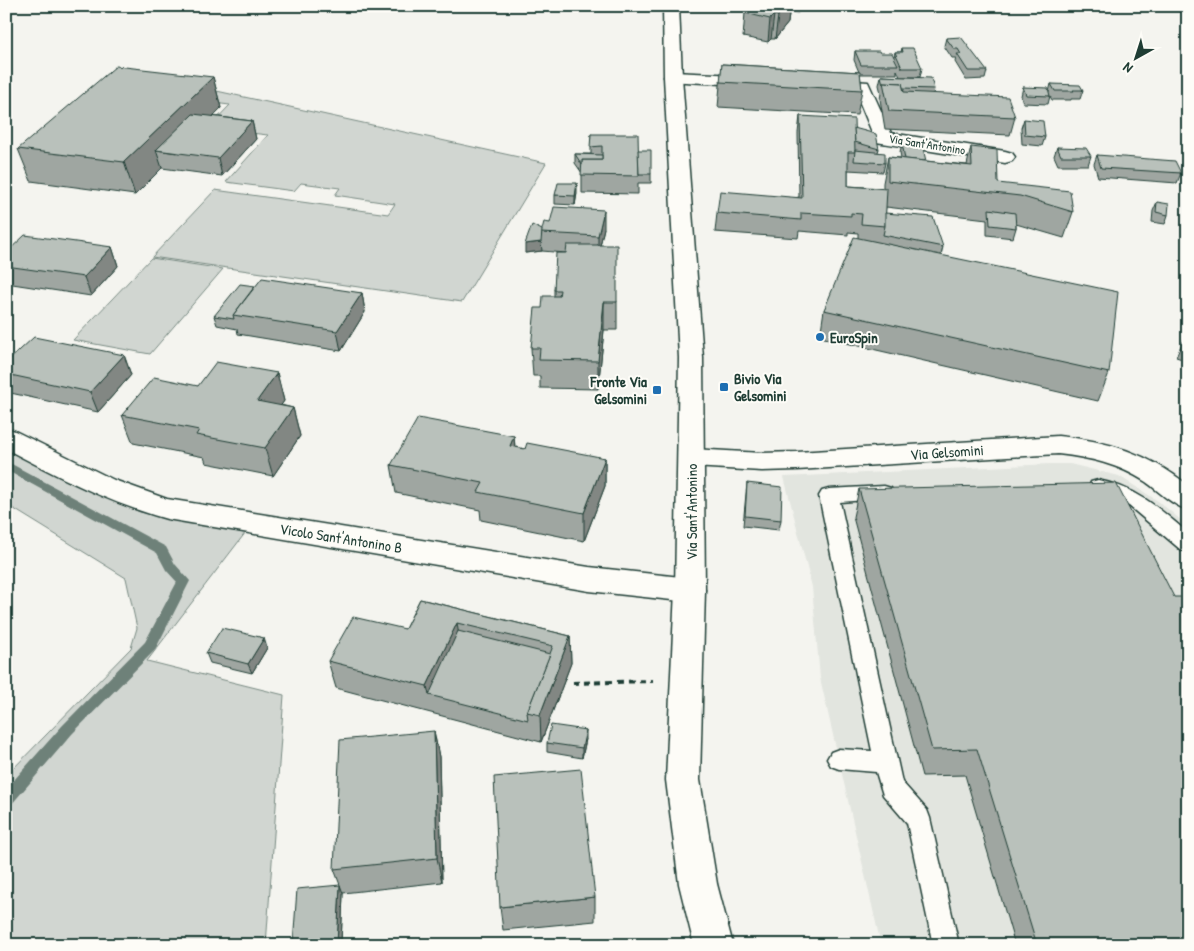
<svg xmlns="http://www.w3.org/2000/svg" width="1194" height="951" viewBox="0 0 1194 951" font-family="'Patrick Hand',sans-serif">
<style>
.built{fill:#e2e5df}
.green{fill:#d1d6d1;stroke:#788a82}
.lines{fill:none;stroke-linecap:round;stroke-linejoin:round}
.stream{fill:#6e8179;fill-rule:evenodd}
.service-casing{stroke:#1f3d34;stroke-width:3}
.minor-casing{stroke:#1f3d34;stroke-width:3}
.secondary-casing{stroke:#1f3d34;stroke-width:3}
.path{stroke:#1f3d34;stroke-width:4;stroke-dasharray:6 5;stroke-linecap:butt}
.service{fill:#fdfcf7;fill-rule:evenodd}
.minor{fill:#fdfcf7;fill-rule:evenodd}
.secondary{fill:#fdfcf7;fill-rule:evenodd}
.wall{fill:#9fa6a1;stroke:#1f3d34}
.shaded-wall{fill:#828783;stroke:#1f3d34}
.building{fill:#b9c1bb;stroke:#1f3d34}
.poi-dot{fill:#1f6fb2;stroke:#fdfcf7;stroke-width:2}
.labels{text-anchor:middle;dominant-baseline:central;stroke-width:4;stroke-linejoin:round;paint-order:stroke}
.far-street-label{font-size:12px;fill:#1f3d34;stroke:#fdfcf7}
.poi-label{font-size:15px;font-weight:bold;fill:#1f3d34;stroke:#fdfcf7;text-anchor:start}
.street-label{font-size:15px;fill:#1f3d34;stroke:#fdfcf7}
</style>
<rect width="100%" height="100%" fill="#f4f4ef"/>
<filter id="ink" filterUnits="userSpaceOnUse"><feTurbulence type="fractalNoise" baseFrequency=".02" numOctaves="2"/><feDisplacementMap in="SourceGraphic" scale="10" xChannelSelector="R" yChannelSelector="G"/><feConvolveMatrix kernelMatrix="1 2 1 2 8 2 1 2 1" color-interpolation-filters="sRGB"/></filter>
<g filter="url(#ink)">
<!-- built -->
<path class="built" d="M1050 464H1070L1119 476 1158 501 1188 526V945H881L820 678 812 587 784 477Z"/>
<!-- green -->
<g class="green">
<path d="M148 76 546 163 462 302 152 257 215 190 388 214 395 204 335 195 340 188 301 183 294 191 226 182 268 135 208 128 230 105 146 95Z"/>
<path d="M151 258 223 269 150 354 73 340Z"/>
<path d="M6 448 73 483 140 512 246 532 147 661 284 695 266 945H6V776L131 648 137 628 126 578 6 504Z"/>
</g>
<g class="lines">
<!-- stream -->
<path class="stream" d="M6 461 166 547 175 564 190 581 155 650 72 734 11 805 6 806V789L62 726 145 642 177 582 166 570 157 553 6 470Z"/>
<!-- service casing -->
<g class="service-casing">
<g id="service">
<path d="M1098 480C1136 487 1160 509 1188 533V552L1181 550 1129 506 1108 496 1091 492 1089 487 1091 482Z"/>
<path d="M884 486 891 488 894 493 891 498 840 502 902 782 927 810 930 818 959 945H933L907 823 883 795 876 772 839 769 831 766 827 759 831 752 839 749 872 751 819 496 822 491 829 489Z"/>
</g>
</g>
<!-- minor casing -->
<g class="minor-casing">
<g id="minor">
<path d="M673 72 759 76 765 77 768 81 765 85 759 86 667 81 664 77 667 73Z"/>
<path d="M824 79 868 82 891 133 1005 151 1012 153 1015 157 1012 161 1005 163 876 142 855 91 818 88 815 84 818 80Z"/>
<path d="M6 428 15 431 114 480 167 499 589 567 690 578 701 582 705 590 701 598 690 602 589 591 167 519C109 503 59 477 6 449Z"/>
<path d="M1058 436C1109 441 1147 453 1188 485V510C1172 505 1160 492 1146 482 1118 464 1091 458 1058 454L797 470 762 471 692 467 682 465 678 458 682 451 692 449 762 453 797 452Z"/>
</g>
</g>
<!-- secondary casing -->
<g class="secondary-casing">
<path id="secondary" d="M663 6H679L682 77 703 358 705 590 700 780 717 884 733 945H694L679 884 666 780 675 590 679 358 664 77Z"/>
</g>
<!-- path -->
<path class="path" d="M573 683 653 681"/>
<!-- service -->
<use href="#service" class="service"/>
<!-- minor -->
<use href="#minor" class="minor"/>
<!-- secondary -->
<use href="#secondary" class="secondary"/>
</g>
<!-- wall -->
<g class="wall">
<path d="M746 6H800L798 13 789 12 788 23 775 39H771L768 42 743 37 745 13 749 8 746 7Z"/>
<path d="M946 38 987 71 985 79 966 80 955 62 956 58H952L944 46Z"/>
<path d="M902 48 922 68 920 77H901L934 89 933 94 1015 117 1010 135 885 129 880 99 881 93 879 85 881 76 900 77 897 70V74H860L862 90 857 115 718 107 722 64 859 72 854 60 855 51 894 56 895 52H901Z"/>
<path d="M213 77 221 108 212 116 252 121 256 139 222 176 162 168 135 195 31 181 18 149Z"/>
<path d="M1051 84 1083 90 1080 99H1071V100H1052L1050 96 1048 104 1023 103 1021 96 1023 87 1049 92Z"/>
<path d="M800 116 854 128 879 149 878 152 885 163 883 172 848 170V186L883 188V183L888 157 901 158 900 152 902 143 926 161 967 165 971 147 998 183 1073 212 1064 238 1016 224V228L1013 238 987 235V219L886 207 885 213 943 247 941 255 1109 373 1098 401 820 337 824 310 858 238V233L848 232V235L799 231 798 238 715 232 717 213 799 197 798 133Z"/>
<path d="M1024 119 1045 137 1042 146 1022 144 1021 128Z"/>
<path d="M591 134 638 150 651 174V183H638V194L582 193V173L575 163V154H591Z"/>
<path d="M1057 147 1091 156 1088 165H1058L1054 156Z"/>
<path d="M1097 155 1181 173 1177 183 1098 177 1094 164Z"/>
<path d="M577 193 575 205 555 204V195Z"/>
<path d="M1157 202 1168 215 1165 224 1152 222 1153 211Z"/>
<path d="M604 228 600 245 617 302V330H604L598 389 540 388V376H533L531 348 542 308 554 296V290L566 253 542 251 525 253 542 230Z"/>
<path d="M112 247 118 266 91 296 6 283V253Z"/>
<path d="M256 286 362 293 365 312 341 351 238 334 237 329 217 325 214 316Z"/>
<path d="M1188 331V361L1176 357Z"/>
<path d="M124 355 131 375 98 412 6 392V363Z"/>
<path d="M277 373 284 401 281 405 293 408 300 436 273 476 206 463 204 457 133 443 122 415 198 386Z"/>
<path d="M514 436 515 447 525 449 605 458V486L584 541 481 520 480 510 396 493 391 465Z"/>
<path d="M747 483 781 520 779 530 743 526Z"/>
<path d="M859 489 1188 945H1015L965 775 922 776 853 517Z"/>
<path d="M420 599 570 636 571 663 541 742 336 688 328 661 405 629Z"/>
<path d="M267 648 252 673 210 663 206 653Z"/>
<path d="M434 731 439 757 442 882 343 893 341 945H293L340 885 334 869Z"/>
<path d="M586 739 582 758 547 752V743Z"/>
<path d="M595 897V921L503 930 500 907Z"/>
</g>
<!-- shaded-wall -->
<g class="shaded-wall">
<path d="M785 6H790L788 23 775 39 778 16Z"/>
<path d="M774 15 771 39 768 42 770 19Z"/>
<path d="M213 77 221 108 177 153 156 150 162 168 135 195 124 162Z"/>
<path d="M252 121 256 139 222 176 218 158Z"/>
<path d="M577 183V193L575 205V196Z"/>
<path d="M604 210V228L598 255V236Z"/>
<path d="M541 242 542 251 525 253V244Z"/>
<path d="M112 247 118 266 91 296 84 277Z"/>
<path d="M362 293 365 312 341 351 337 331Z"/>
<path d="M604 302V330L598 389V361Z"/>
<path d="M124 355 131 375 98 412 90 392Z"/>
<path d="M277 373 284 401 264 429 257 401Z"/>
<path d="M293 408 300 436 273 476 265 448Z"/>
<path d="M514 436 516 464 510 446Z"/>
<path d="M605 458V486L584 541V513Z"/>
<path d="M457 623 461 650 429 695 427 686Z"/>
<path d="M570 636 571 663 541 742 540 715Z"/>
<path d="M264 638 267 648 252 673 248 664Z"/>
<path d="M586 730V739L582 758V748Z"/>
<path d="M434 731 439 757 442 882 437 858Z"/>
<path d="M340 885 343 893 341 945H337Z"/>
</g>
<!-- building -->
<g class="building">
<path d="M751 6H785L778 16 774 15 770 19 745 13Z"/>
<path d="M961 37 987 71H968L957 54H961L958 49H954L946 38Z"/>
<path d="M902 48H913L922 68H902L895 52H903Z"/>
<path d="M855 51H879L880 53H892L898 65H861Z"/>
<path d="M722 64 860 72 862 90 720 82Z"/>
<path d="M116 66 213 77 124 162 18 149Z"/>
<path d="M881 76 931 78 934 89 903 88 902 83 883 82V84Z"/>
<path d="M883 82 902 83 904 92 1008 97 1015 117 889 111Z"/>
<path d="M1051 84 1080 85 1083 90H1073L1074 91H1055Z"/>
<path d="M1023 87 1048 88 1050 96 1026 95Z"/>
<path d="M193 114 252 121 218 158 156 150Z"/>
<path d="M800 116 854 119 855 152H848V186L887 189 885 226 861 224 862 214 851 213V216L801 213V220L717 213 720 191 802 198Z"/>
<path d="M1024 119 1043 121 1045 137 1025 135Z"/>
<path d="M854 128 876 134 879 149 855 142Z"/>
<path d="M591 134H638L639 176 581 175 582 160H602V146L590 147Z"/>
<path d="M902 143 922 144 926 161 905 159Z"/>
<path d="M971 147 997 150 998 183 1070 191 1073 212 1020 196 888 181V157L972 166Z"/>
<path d="M1057 147 1086 148 1091 156H1061Z"/>
<path d="M638 150H651V174H639Z"/>
<path d="M855 150 885 153V163L854 161Z"/>
<path d="M575 154 602 155V160H582V165Z"/>
<path d="M1097 155 1175 161 1181 173 1101 168Z"/>
<path d="M558 183H577L575 196 555 195Z"/>
<path d="M1157 202 1169 204 1168 215 1156 212Z"/>
<path d="M554 207 604 210 598 236 541 233 544 222 550 223Z"/>
<path d="M989 209 1015 213 1016 228 990 225Z"/>
<path d="M885 213 933 217 943 247 883 235 885 226Z"/>
<path d="M532 225 542 230 541 242 525 244Z"/>
<path d="M25 235 112 247 84 277 6 266V253Z"/>
<path d="M854 237 1118 292 1109 373 824 310Z"/>
<path d="M567 245H617V302H604L598 361 539 360 540 348H531L535 308H542L543 296H559L560 290H554L556 253H566Z"/>
<path d="M262 278 362 293 337 331 233 315Z"/>
<path d="M240 284 255 286 233 315 234 319 214 316Z"/>
<path d="M1188 331V350L1180 348Z"/>
<path d="M34 337 124 355 90 392 6 374V363Z"/>
<path d="M216 362 277 373 257 401 293 408 265 448 196 435 199 430 122 415 154 377 198 386Z"/>
<path d="M418 418 514 436 510 446 525 449 527 443 605 458 584 513 478 492 483 483 391 465Z"/>
<path d="M747 483 782 487 781 520 745 516Z"/>
<path d="M1116 483 1174 597H1188V945H1037L977 749 932 750 859 489Z"/>
<path d="M420 599 570 636 540 715 527 712 553 646 457 623 427 686 328 661 353 617 405 629Z"/>
<path d="M222 628 264 638 248 664 206 653Z"/>
<path d="M458 631 550 654 527 712 528 720 429 695Z"/>
<path d="M551 725 586 730 582 748 547 743Z"/>
<path d="M434 731 437 858 334 869 340 740Z"/>
<path d="M581 769 595 897 500 907 494 777Z"/>
<path d="M340 885 337 945H293L297 889Z"/>
</g>
</g>
<!-- markers -->
<g class="poi-dot">
<circle cx="820" cy="337" r="5"/>
<rect x="719" y="382" width="10" height="10" rx="2.5"/>
<rect x="652" y="385" width="10" height="10" rx="2.5"/>
</g>
<g class="labels">
<!-- far-street labels -->
<g class="far-street-label">
<text transform="translate(927 144) rotate(9)">Via Sant'Antonino</text>
</g>
<!-- poi labels -->
<g class="poi-label">
<text x="830" y="337">EuroSpin</text>
<text x="734" y="378">Bivio Via<tspan x="734" dy="17">Gelsomini</tspan></text>
<text x="647" y="381" text-anchor="end">Fronte Via<tspan x="647" dy="17">Gelsomini</tspan></text>
</g>
<!-- street labels -->
<g class="street-label">
<text transform="translate(947 452) rotate(-4)">Via Gelsomini</text>
<text transform="translate(691 512) rotate(-90)">Via Sant'Antonino</text>
<text transform="translate(341 538) rotate(9)">Vicolo Sant'Antonino B</text>
</g>
</g>
<!-- margin -->
<rect width="1194" height="951" fill="none" stroke="#fdfcf7" stroke-width="25"/>
<rect x="12" y="12" width="1169" height="926" fill="none" stroke="#1f3d34" stroke-width="2" filter="url(#ink)"/>
<!-- north arrow -->
<g transform="translate(1136 58) rotate(219)" stroke="#fdfcf7" stroke-width="4" paint-order="stroke">
<path d="M0-4L9 19L0 12L-9 19Z" fill="#1f3d34"/>
<text y="-8" font-size="14" font-weight="bold" text-anchor="middle" fill="#1f3d34">N</text>
</g>
</svg>
